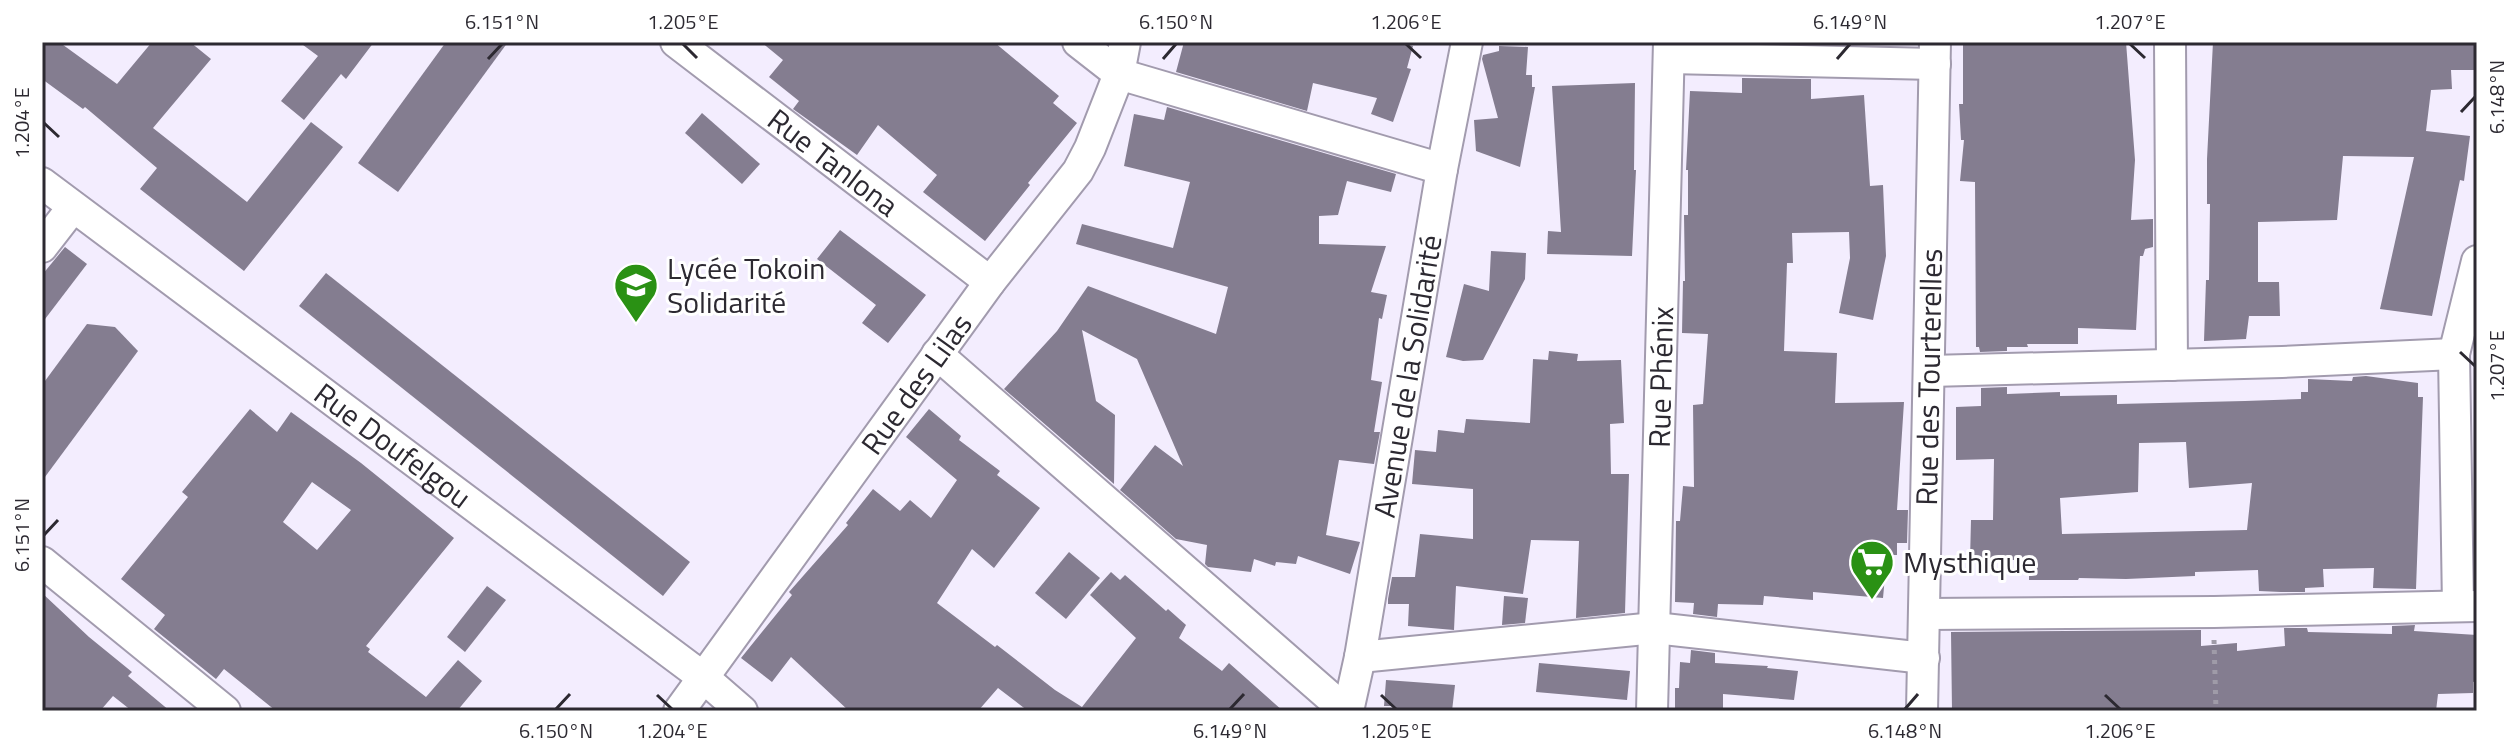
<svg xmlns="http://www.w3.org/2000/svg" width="2519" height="753" viewBox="0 0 2519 753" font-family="'Titillium Web',sans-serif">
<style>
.building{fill:#847d90;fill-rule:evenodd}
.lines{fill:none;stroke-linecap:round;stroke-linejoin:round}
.minor-casing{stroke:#a29bae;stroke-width:34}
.path{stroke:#9f9ba8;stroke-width:5;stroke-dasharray:4 6;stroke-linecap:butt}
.minor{stroke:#fff;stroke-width:30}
.ticks{fill:none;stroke:#2c2931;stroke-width:3}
.labels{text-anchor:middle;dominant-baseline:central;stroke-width:6;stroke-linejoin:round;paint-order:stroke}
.street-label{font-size:30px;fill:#2c2931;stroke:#fff}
.poi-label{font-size:30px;fill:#2c2931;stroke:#fff;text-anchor:start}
.neatline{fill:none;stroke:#2c2931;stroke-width:3}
.ticks-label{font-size:20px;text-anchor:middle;fill:#2c2931}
</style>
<rect width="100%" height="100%" fill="#f3edfe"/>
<!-- building -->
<g class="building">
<path d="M42 42H59L117 84 152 42H190L211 59 153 128 247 202 311 122 343 147 244 271 140 189 157 168 85 107 83 109 42 79Z"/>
<path d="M299 42H374L346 79 341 74 304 120 281 101 318 56Z"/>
<path d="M446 42H508L398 192 358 163Z"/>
<path d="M761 42H994L1059 96 1053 103 1077 123 1028 183 1030 185 985 241 923 192 937 175 878 125 857 155 793 109 799 101 769 77 783 60Z"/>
<path d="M1184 42H1398L1413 46 1407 68 1411 69 1393 122 1371 114 1377 98 1313 83 1307 111 1176 72Z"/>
<path d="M1963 42H2126L2135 160 2131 220 2153 219V247L2145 249 2143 256H2140L2136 330 2078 328V344H2027L2028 347H2007V351L1980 352 1979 347H1976L1975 182 1960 181 1964 140H1961L1959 104H1963Z"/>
<path d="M2213 42H2477V70H2451L2452 89 2431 90 2426 131 2470 136 2464 181 2460 180 2432 316 2380 309 2414 157 2343 156 2337 220 2258 222V282H2279L2280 316H2249L2246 339 2204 341 2206 280H2209L2210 204H2207V159Z"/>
<path d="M1499 46 1528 47 1526 75H1532V87H1535L1520 167 1476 151 1474 120 1498 118 1482 59 1483 55 1499 51Z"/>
<path d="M1742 78 1811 79V99L1864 95 1870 186 1883 185 1886 256 1873 320 1839 313 1850 258 1849 232 1792 233 1793 263H1787L1784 351 1837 353 1835 403 1904 402 1897 510H1908L1907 543H1897V555H1887L1883 598 1813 592V600L1764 596 1763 605 1718 604 1717 617 1693 614 1694 603 1675 602 1676 521H1680L1683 486 1694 487 1693 405 1703 404 1708 334 1682 333 1683 281H1685L1684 215H1688V170H1686L1690 91 1742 93Z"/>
<path d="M1635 83 1634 170H1636L1632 256 1547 254 1548 231 1561 232 1552 86Z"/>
<path d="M1167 107 1396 174 1391 192 1347 181 1338 215 1319 216V244L1386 246 1371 292 1387 295 1382 319 1379 318 1371 380 1382 382 1374 432H1380L1374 464 1339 460 1326 535 1360 542 1350 574 1298 556 1296 564 1276 562 1275 566 1254 559 1251 572 1208 567 1205 564 1207 545 1176 539 1120 490 1155 445 1183 466 1137 359 1082 330 1096 401 1115 415 1114 484 1004 389 1057 331 1088 286 1216 334 1228 287 1076 244 1082 224 1173 248 1190 182 1124 166 1134 114 1164 120Z"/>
<path d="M702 113 760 164 742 184 685 133Z"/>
<path d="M840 230 926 295 888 343 862 323 876 305 817 259Z"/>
<path d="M65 247 87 264 42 323V275Z"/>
<path d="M1491 251 1526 253 1525 279 1483 360 1463 361 1446 357 1464 284 1489 291Z"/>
<path d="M326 273 690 562 663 596 299 306Z"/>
<path d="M87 324 115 327 138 351 42 481V385Z"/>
<path d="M1549 351 1578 354 1577 361 1621 360 1624 423 1610 424 1611 474H1629L1625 613 1576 618 1579 541 1531 540 1523 594 1456 586 1454 630 1408 626 1409 604H1388V599L1392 577H1415L1420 534 1473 539V489L1412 484 1415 450 1436 452 1438 430 1464 433 1466 419 1530 423 1533 359 1548 360Z"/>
<path d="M2366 376 2418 383V397H2423L2416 589 2373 588 2374 568 2323 569 2324 587 2305 588V592H2281L2259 591 2258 570 2195 572V576L2126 579 2079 578 2078 580H2029V560H1970L1971 520H1993L1994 459 1956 460V407L1981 406V388L2007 387V394L2060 392V396L2117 395V404L2245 401 2301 399V392H2308V379L2352 381 2353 377ZM2186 442 2189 488 2252 483 2247 530 2062 534 2060 498 2138 492 2139 443Z"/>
<path d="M250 409 277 432 291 412 361 463 454 538 366 646 370 649 368 652 426 697 458 660 482 681 457 711H276L224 669 216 679 154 629 165 615 121 579 188 497 182 492ZM312 482 351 510 317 550 283 522Z"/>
<path d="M929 409 961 436 959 440 1000 471 997 475 1040 508 994 568 972 549 937 603 995 647 997 645 1055 690 1082 707 1136 638 1090 595 1111 572 1120 580 1125 575 1166 611 1168 609 1186 625 1179 638 1222 671 1229 663 1283 711H1028L998 688 978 711H849L791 657 772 682 741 658 792 595 789 592 848 525 846 523 873 489 900 511 910 500 931 518 957 480 906 437Z"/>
<path d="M1069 552 1100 578 1066 619 1035 593Z"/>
<path d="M487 586 506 600 465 652 447 637Z"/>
<path d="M42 593 89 637 132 672 128 676 170 711H132L113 696 100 711H42Z"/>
<path d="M1504 596 1528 598 1525 623 1502 625Z"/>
<path d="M2415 625 2414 631 2477 635V681L2473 682V693L2438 694 2436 711H2104V708L2043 711H1952L1951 632 2201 630V646L2237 643V651L2285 646 2284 628H2307L2308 632 2392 634V626Z"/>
<path d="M1691 650 1715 653V663L1768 666 1767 668 1798 671 1794 700 1723 694V711H1675V688H1679L1680 662 1690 663Z"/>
<path d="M1539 663 1630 671 1627 700 1536 692Z"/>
<path d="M1386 680 1455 685 1452 711H1392L1393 706H1384Z"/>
</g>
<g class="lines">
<!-- minor casing -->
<g class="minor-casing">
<g id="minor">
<path id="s1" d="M676 42 990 282"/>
<path d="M1078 42 1119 74 1442 169"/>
<path d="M2170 42 2172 365"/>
<path d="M1669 58 1935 64"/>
<path id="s2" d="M42 183 704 678 742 711"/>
<path d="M42 247 73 207"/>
<path d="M937 354 1346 711"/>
<path d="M1930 371 2282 362 2454 354"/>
<path d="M42 562 225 711"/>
<path d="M2458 606 2454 354 2477 261"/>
<path d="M1926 614 2214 612 2477 606"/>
<path d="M1360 657 1655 628 1924 658"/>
<path id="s3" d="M679 711 990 282 1078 171 1090 148 1119 74 1125 42"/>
<path id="s4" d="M1348 711 1360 657 1442 169 1467 42"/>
<path id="s5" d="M1652 711 1669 42"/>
<path id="s6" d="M1922 711 1935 42"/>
</g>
</g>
<!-- path -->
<path class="path" d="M2214 640 2216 711"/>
<!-- minor -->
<use href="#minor" class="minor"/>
</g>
<!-- ticks -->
<path class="ticks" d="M683 44 697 58M1406 44 1421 58M2130 44 2145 58M488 59 502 44M1163 59 1176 44M1837 59 1850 44M2461 112 2475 97M44 123 59 137M2460 352 2475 366M44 535 58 520M657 695 672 709M1381 695 1396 709M2105 695 2120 709M556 709 570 694M1230 709 1244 694M1905 709 1918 694"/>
<!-- icons -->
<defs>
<g id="school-pin" transform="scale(2.3)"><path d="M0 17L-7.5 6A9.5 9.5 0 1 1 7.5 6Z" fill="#2a9114" stroke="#fff"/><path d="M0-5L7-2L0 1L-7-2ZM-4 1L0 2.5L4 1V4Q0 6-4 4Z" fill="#fff"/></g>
<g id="supermarket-pin" transform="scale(2.3)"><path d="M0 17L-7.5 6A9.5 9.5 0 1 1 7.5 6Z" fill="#2a9114" stroke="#fff"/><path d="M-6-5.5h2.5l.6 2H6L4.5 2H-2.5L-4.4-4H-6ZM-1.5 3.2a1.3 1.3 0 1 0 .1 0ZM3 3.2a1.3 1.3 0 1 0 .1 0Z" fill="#fff"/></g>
</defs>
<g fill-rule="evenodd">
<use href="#school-pin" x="636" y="285"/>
<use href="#supermarket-pin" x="1872" y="562"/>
</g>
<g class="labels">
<!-- street labels -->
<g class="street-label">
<text stroke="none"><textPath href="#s1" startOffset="198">Rue Tanlona</textPath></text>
<text stroke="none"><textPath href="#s4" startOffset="340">Avenue de la Solidarité</textPath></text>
<text stroke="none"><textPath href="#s5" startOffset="334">Rue Phénix</textPath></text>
<text stroke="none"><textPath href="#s6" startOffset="334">Rue des Tourterelles</textPath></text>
<text stroke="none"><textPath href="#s3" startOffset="404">Rue des Lilas</textPath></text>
<text stroke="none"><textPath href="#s2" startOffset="438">Rue Doufelgou</textPath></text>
</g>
<!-- poi labels -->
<g class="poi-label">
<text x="667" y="268">Lycée Tokoin<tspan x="667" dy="34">Solidarité</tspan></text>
<text x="1903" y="562">Mysthique</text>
</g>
</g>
<!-- border -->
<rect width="2519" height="753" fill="none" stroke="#ffffff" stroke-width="88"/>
<rect x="44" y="44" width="2431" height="665" class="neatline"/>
<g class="ticks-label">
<text x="502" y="29">6.151°N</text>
<text x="683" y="29">1.205°E</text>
<text x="1176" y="29">6.150°N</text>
<text x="1406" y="29">1.206°E</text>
<text x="1850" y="29">6.149°N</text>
<text x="2130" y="29">1.207°E</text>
<text transform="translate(2497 97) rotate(-90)" y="7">6.148°N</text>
<text transform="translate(22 123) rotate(-90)" y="7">1.204°E</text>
<text transform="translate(2497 366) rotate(-90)" y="7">1.207°E</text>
<text transform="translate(22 535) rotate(-90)" y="7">6.151°N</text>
<text x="556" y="738">6.150°N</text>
<text x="672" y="738">1.204°E</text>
<text x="1230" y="738">6.149°N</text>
<text x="1396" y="738">1.205°E</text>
<text x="1905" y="738">6.148°N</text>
<text x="2120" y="738">1.206°E</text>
</g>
</svg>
